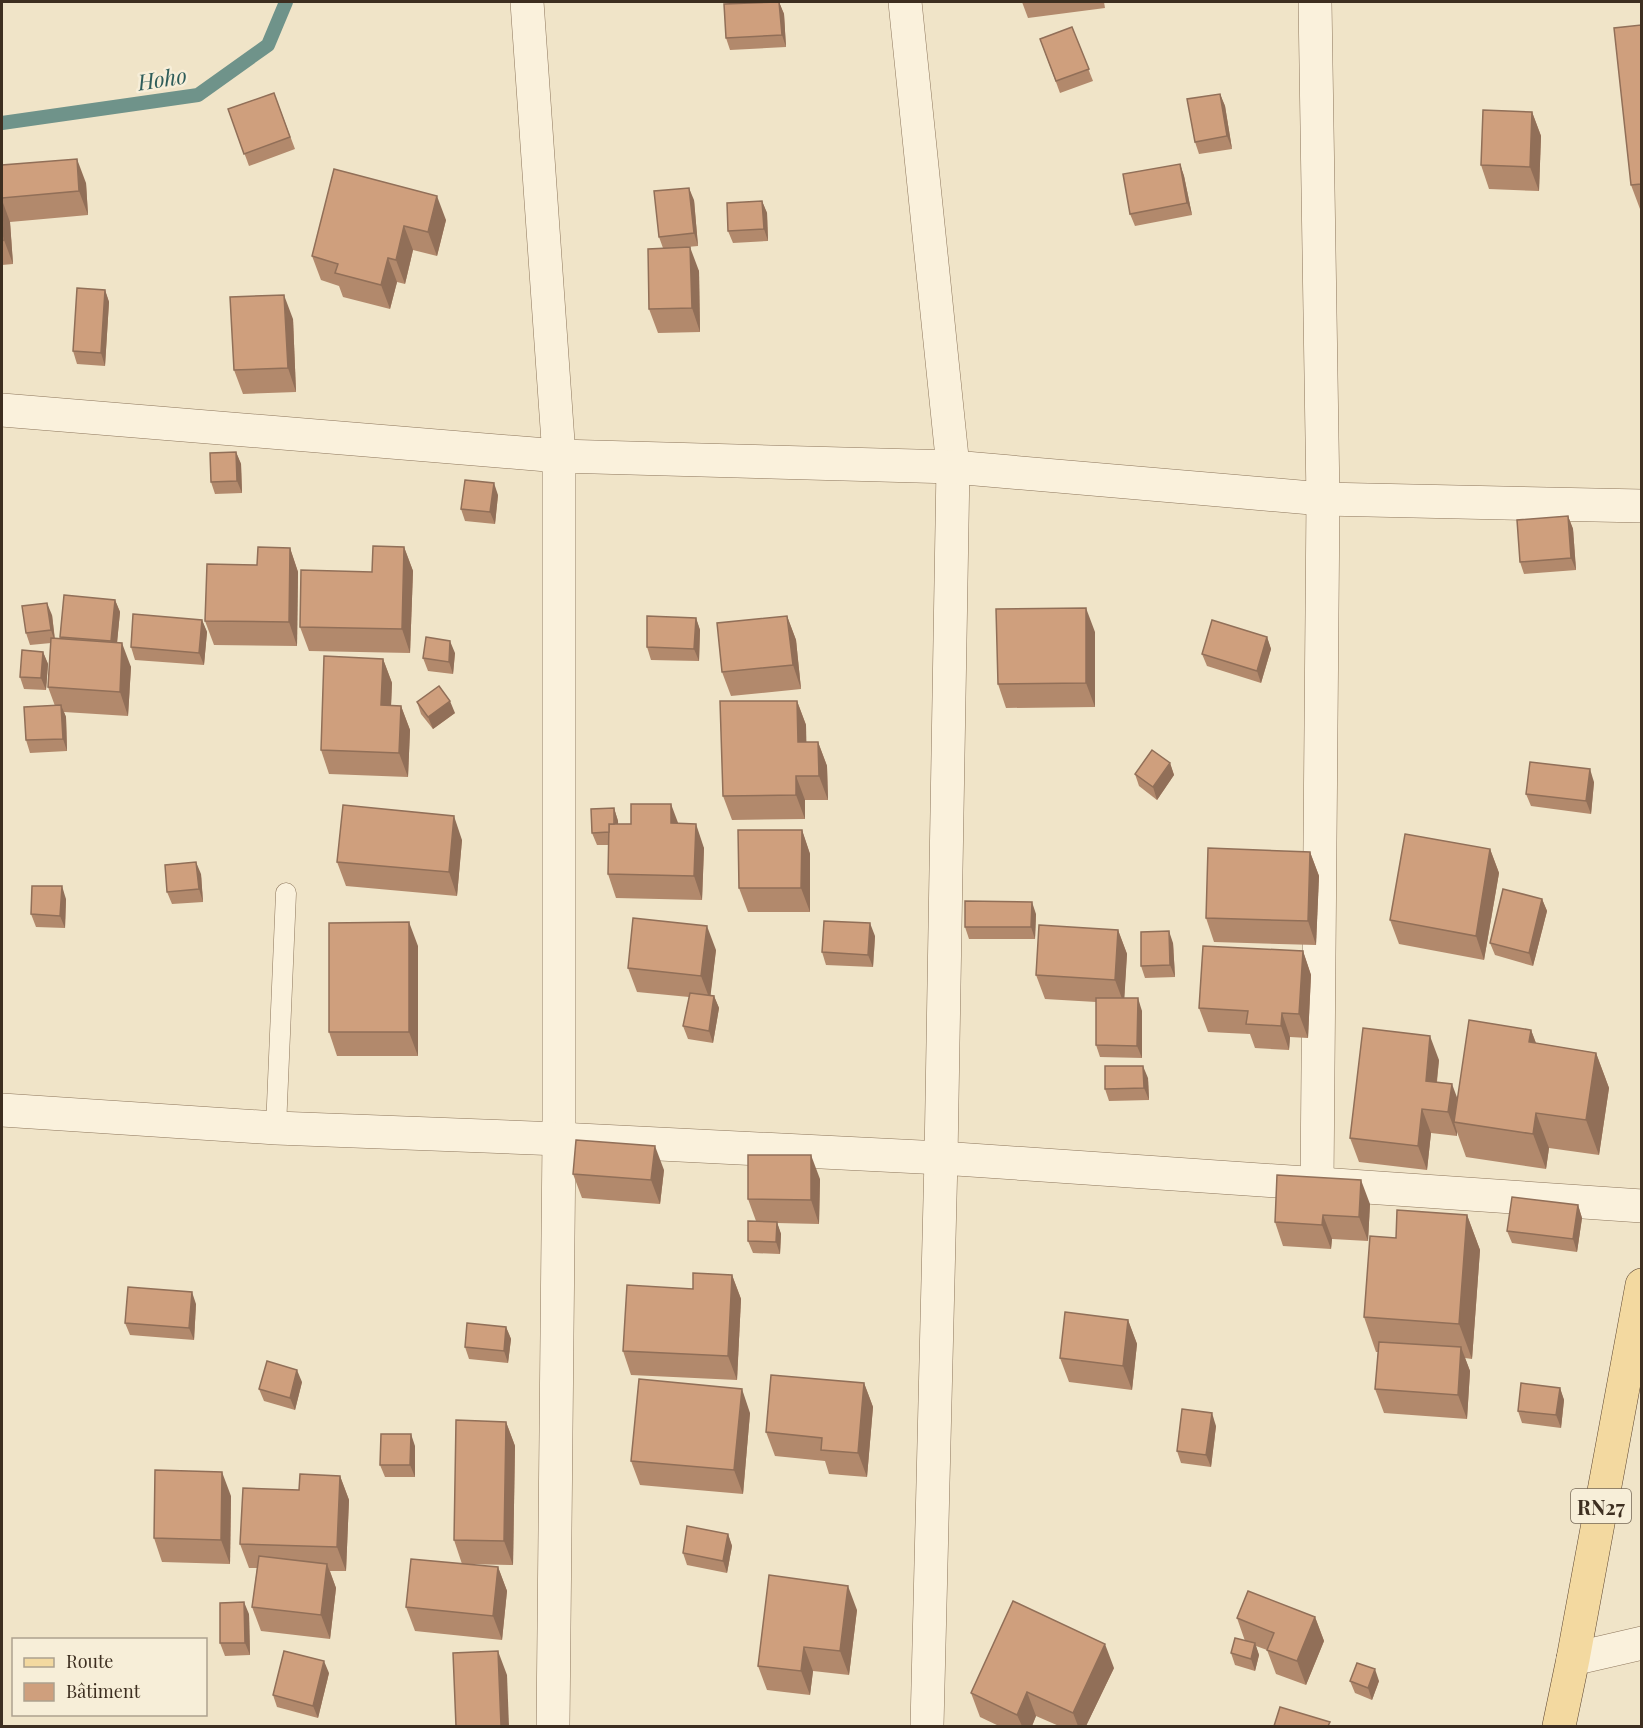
<svg xmlns="http://www.w3.org/2000/svg" width="1643" height="1728" viewBox="0 0 1643 1728" font-family="'Playfair Display',serif">
<style>
.lines{fill:none;stroke-linecap:round;stroke-linejoin:round}
.stream{stroke:#6f938a;stroke-width:14}
.service-casing{stroke:#8d765c;stroke-width:21}
.minor-casing{stroke:#8d765c;stroke-width:34}
.primary-casing{stroke:#5b4430;stroke-width:34}
.service{stroke:#faf1dc;stroke-width:20}
.minor{stroke:#faf1dc;stroke-width:33}
.primary{stroke:#f3d9a0;stroke-width:33}
.wall{fill:#b2896c}
.shaded-wall{fill:#916f58}
.building{fill:#cf9f7d;stroke:#916f58;stroke-width:1.5}
.labels{text-anchor:middle;dominant-baseline:central;stroke-width:5;stroke-linejoin:round;paint-order:stroke}
.shield{fill:#f7eed8;stroke:#756857;stroke-width:1.5}
.shield-label{font-size:20px;font-weight:bold;fill:#3d2e20}
.water-label{font-size:22px;font-style:italic;fill:#2f5d5a;stroke:#f7eed8}
</style>
<rect width="100%" height="100%" fill="#f0e4c8"/>
<g class="lines">
<!-- stream -->
<path class="stream" d="M2 123 198 95 268 45 286 2"/>
<!-- service casing -->
<g class="service-casing">
<path id="service" d="M276 1128 286 893"/>
</g>
<!-- minor casing -->
<g class="minor-casing">
<g id="minor">
<path d="M527 2 559 456V1139L553 1726"/>
<path d="M905 2 953 467 941 1158 927 1726"/>
<path d="M1315 2 1323 499 1317 1183"/>
<path d="M2 410 559 456 953 467 1323 499 1642 506"/>
<path d="M2 1110 276 1128 559 1139 941 1158 1642 1206"/>
<path d="M1573 1659 1642 1643"/>
</g>
</g>
<!-- primary casing -->
<g class="primary-casing">
<path id="primary" d="M1559 1726 1573 1659 1642 1285"/>
</g>
<!-- service -->
<use href="#service" class="service"/>
<!-- minor -->
<use href="#minor" class="minor"/>
<!-- primary -->
<use href="#primary" class="primary"/>
</g>
<!-- wall -->
<g class="wall">
<path d="M779 2 784 14 786 47 730 50 726 38Z"/>
<path d="M1022 2H1104L1105 8 1028 18Z"/>
<path d="M1641 25V209H1640L1631 185Z"/>
<path d="M1072 27 1093 81 1060 93 1040 39Z"/>
<path d="M274 93 295 149 249 166 228 109Z"/>
<path d="M1220 94 1225 106 1232 149 1199 154 1195 142Z"/>
<path d="M1532 112 1541 136 1539 191 1489 189 1481 165Z"/>
<path d="M1180 164 1184 176 1192 215 1135 226 1130 214Z"/>
<path d="M2 165 86 183 88 215 10 222 13 264 2 265Z"/>
<path d="M334 169 446 220 437 256 413 250 405 284 397 282 390 309 343 297 339 286 321 280 312 256Z"/>
<path d="M694 200 698 246 676 248 699 271 700 332 658 333 649 309 663 248 659 237Z"/>
<path d="M762 201 767 213 768 241 733 243 728 231Z"/>
<path d="M105 290 109 302 105 366 77 364 73 351Z"/>
<path d="M293 319 296 392 243 394 234 370Z"/>
<path d="M236 452 241 464 242 493 215 494 211 482Z"/>
<path d="M498 495 495 524 465 521 461 509Z"/>
<path d="M1568 516 1573 529 1576 570 1524 574 1520 562Z"/>
<path d="M404 547 413 571 410 653 309 651 300 627Z"/>
<path d="M290 548 298 572 297 646 214 645 205 621Z"/>
<path d="M115 600 120 612 117 643 131 667 128 716 64 712 66 717 67 751 30 753 26 740 55 706 48 687 51 643 30 645 26 633 52 615 55 639H61L60 637Z"/>
<path d="M787 616 796 640 801 689 731 696 722 672Z"/>
<path d="M696 618 700 630 699 661 651 660 647 647Z"/>
<path d="M202 620 207 632 204 665 135 660 131 647Z"/>
<path d="M1095 632V707L1006 708 998 684Z"/>
<path d="M1267 637 1271 649 1261 683 1207 666 1202 654Z"/>
<path d="M43 652 48 664 46 690 24 689 20 677Z"/>
<path d="M455 653 453 674 428 671 423 658Z"/>
<path d="M383 659 392 683 391 706H401L410 730 408 777 329 774 321 750Z"/>
<path d="M797 701 806 725V742H818L827 766 828 800H805V819L732 820 723 796Z"/>
<path d="M417 702 455 713 433 729 421 714Z"/>
<path d="M1170 763 1174 775 1157 800 1139 786 1135 774Z"/>
<path d="M1594 782 1591 814 1531 806 1526 794Z"/>
<path d="M614 808 618 821V824L678 823 704 848 702 900 616 898 608 874V845H597L592 833Z"/>
<path d="M802 830 810 854V912H748L739 888Z"/>
<path d="M462 840 457 896 346 886 337 862Z"/>
<path d="M1490 849 1499 873 1484 960 1399 944 1390 920Z"/>
<path d="M1310 852 1319 876 1316 945 1214 942 1206 918Z"/>
<path d="M201 874 203 902 172 904 167 892Z"/>
<path d="M66 899 65 928 36 927 31 914Z"/>
<path d="M1542 899 1547 911 1533 966 1495 955 1490 943Z"/>
<path d="M1036 914 1035 939H969L965 927Z"/>
<path d="M1118 930 1127 954 1124 998 1142 1011V1058L1100 1057 1096 1045V1002L1045 999 1036 975Z"/>
<path d="M875 936 873 967 826 965 822 952Z"/>
<path d="M1173 943 1175 977 1145 978 1141 966Z"/>
<path d="M418 946V1056H337L329 1032Z"/>
<path d="M716 950 710 996H714L719 1008 713 1043 688 1039 683 1026 689 997 637 992 628 968Z"/>
<path d="M1303 951 1311 975 1308 1038 1290 1037 1289 1050 1255 1048 1250 1034 1208 1032 1199 1008Z"/>
<path d="M1531 1030 1536 1043 1596 1053 1609 1088 1599 1155 1549 1148 1546 1169 1466 1157 1457 1132V1136L1431 1133 1427 1170 1359 1162 1350 1138 1439 1060 1437 1082 1457 1099Z"/>
<path d="M1148 1078 1149 1100 1109 1101 1105 1089Z"/>
<path d="M664 1170 660 1204 582 1198 573 1174Z"/>
<path d="M820 1179 819 1224 777 1223 781 1234 780 1254 753 1253 748 1241 756 1221 748 1199Z"/>
<path d="M1370 1204 1368 1241 1332 1239 1331 1249 1283 1246 1275 1222Z"/>
<path d="M1578 1205 1582 1218 1577 1252 1512 1243 1507 1231Z"/>
<path d="M1467 1215 1480 1250 1472 1359 1465 1358 1470 1371 1467 1419 1384 1413 1375 1389 1378 1352H1376L1364 1317 1396 1238Z"/>
<path d="M732 1275 741 1299 737 1380 631 1375 623 1351 693 1289Z"/>
<path d="M196 1304 194 1340 130 1335 125 1323Z"/>
<path d="M1128 1320 1137 1344 1132 1390 1069 1382 1060 1358Z"/>
<path d="M506 1327 511 1339 508 1363 469 1359 465 1347Z"/>
<path d="M302 1382 295 1410 264 1401 259 1389Z"/>
<path d="M864 1383 873 1407 867 1477 829 1474 825 1461 775 1456 766 1432Z"/>
<path d="M1560 1388 1564 1400 1561 1428 1522 1423 1518 1411Z"/>
<path d="M750 1413 743 1494 640 1485 631 1461Z"/>
<path d="M506 1422 515 1446 513 1565 464 1564 498 1567 507 1591 502 1640 415 1631 406 1607 462 1564 454 1540Z"/>
<path d="M1216 1426 1211 1467 1181 1463 1177 1451Z"/>
<path d="M415 1446V1477H385L380 1465Z"/>
<path d="M340 1476 349 1500 346 1571H330L336 1588 330 1639 261 1631 252 1607 257 1568H249L240 1544 299 1490Z"/>
<path d="M231 1496 230 1564 162 1562 154 1538Z"/>
<path d="M728 1534 732 1546 727 1573 687 1565 683 1553Z"/>
<path d="M857 1610 849 1675 813 1671 810 1695 767 1690 758 1666Z"/>
<path d="M249 1614 250 1655 225 1656 220 1643Z"/>
<path d="M1315 1617 1324 1641 1306 1685 1276 1674 1267 1650 1256 1646 1259 1655 1255 1671 1235 1665 1231 1653 1245 1641 1237 1618Z"/>
<path d="M1114 1668 1086 1726H1059L1036 1716 1032 1726H999L980 1717 971 1693Z"/>
<path d="M329 1673 318 1718 277 1707 273 1695Z"/>
<path d="M1350 1681H1379L1372 1700 1355 1693Z"/>
</g>
<!-- shaded-wall -->
<g class="shaded-wall">
<path d="M779 2 784 14 786 47 782 35Z"/>
<path d="M1220 94 1225 106 1232 149 1227 136Z"/>
<path d="M1532 112 1541 136 1539 191 1530 167Z"/>
<path d="M77 159 86 183 88 215 79 191Z"/>
<path d="M1180 164 1184 176 1192 215 1187 203Z"/>
<path d="M689 188 694 200 698 246 694 233Z"/>
<path d="M437 196 446 220 437 256 428 232Z"/>
<path d="M2 200 10 222 13 264 4 240Z"/>
<path d="M762 201 767 213 768 241 764 229Z"/>
<path d="M404 226 413 250 405 284 396 260Z"/>
<path d="M690 247 699 271 700 332 692 308Z"/>
<path d="M388 258 397 282 390 309 381 285Z"/>
<path d="M105 290 109 302 105 366 101 353Z"/>
<path d="M284 295 293 319 296 392 288 368Z"/>
<path d="M236 452 241 464 242 493 237 481Z"/>
<path d="M494 483 498 495 495 524 490 512Z"/>
<path d="M1568 516 1573 529 1576 570 1571 558Z"/>
<path d="M404 547 413 571 410 653 402 629Z"/>
<path d="M290 548 298 572 297 646 289 622Z"/>
<path d="M115 600 120 612 116 653 111 641Z"/>
<path d="M47 603 52 615 55 642 51 630Z"/>
<path d="M1086 608 1095 632V707L1086 683Z"/>
<path d="M787 616 796 640 801 689 793 665Z"/>
<path d="M696 618 700 630 699 661 694 649Z"/>
<path d="M202 620 207 632 204 665 199 653Z"/>
<path d="M1267 637 1271 649 1261 683 1257 671Z"/>
<path d="M450 641 455 653 453 674 449 662Z"/>
<path d="M122 643 131 667 128 716 120 692Z"/>
<path d="M43 652 48 664 46 690 41 678Z"/>
<path d="M383 659 392 683 390 729 381 705Z"/>
<path d="M450 701 455 713 433 729 428 717Z"/>
<path d="M797 701 806 725 807 766 798 742Z"/>
<path d="M61 705 66 717 67 751 63 739Z"/>
<path d="M401 706 410 730 408 777 399 753Z"/>
<path d="M818 742 827 766 828 800 819 776Z"/>
<path d="M1170 763 1174 775 1157 800 1153 787Z"/>
<path d="M1590 769 1594 782 1591 814 1586 801Z"/>
<path d="M796 776 805 800V819L796 795Z"/>
<path d="M671 804 680 828 671 823Z"/>
<path d="M614 808 618 821 619 844 615 832Z"/>
<path d="M454 816 462 840 457 896 449 872Z"/>
<path d="M696 824 704 848 702 900 694 876Z"/>
<path d="M802 830 810 854V912L801 888Z"/>
<path d="M1490 849 1499 873 1484 960 1476 936Z"/>
<path d="M1310 852 1319 876 1316 945 1308 921Z"/>
<path d="M196 862 201 874 203 902 199 889Z"/>
<path d="M62 886 66 899 65 928 60 916Z"/>
<path d="M1542 899 1547 911 1533 966 1529 953Z"/>
<path d="M1032 902 1036 914 1035 939 1031 927Z"/>
<path d="M409 922 418 946V1056L409 1032Z"/>
<path d="M870 923 875 936 873 967 868 955Z"/>
<path d="M707 926 716 950 710 1000 701 976Z"/>
<path d="M1118 930 1127 954 1124 1004 1115 980Z"/>
<path d="M1169 931 1173 943 1175 977 1170 965Z"/>
<path d="M1303 951 1311 975 1308 1038 1299 1014Z"/>
<path d="M714 996 719 1008 713 1043 709 1031Z"/>
<path d="M1138 998 1142 1011V1058L1137 1046Z"/>
<path d="M1282 1013 1290 1037 1289 1050 1281 1026Z"/>
<path d="M1531 1030 1544 1065 1529 1042Z"/>
<path d="M1430 1036 1439 1060 1434 1105 1426 1081Z"/>
<path d="M1596 1053 1609 1088 1599 1155 1586 1120Z"/>
<path d="M1143 1066 1148 1078 1149 1100 1144 1088Z"/>
<path d="M1452 1084 1461 1108 1454 1122 1457 1132V1136L1448 1112Z"/>
<path d="M1422 1109 1431 1133 1427 1170 1418 1146Z"/>
<path d="M1536 1113 1549 1148 1546 1169 1533 1134Z"/>
<path d="M655 1146 664 1170 660 1204 651 1180Z"/>
<path d="M811 1155 820 1179 819 1224 811 1200Z"/>
<path d="M1361 1180 1370 1204 1368 1241 1359 1217Z"/>
<path d="M1578 1205 1582 1218 1577 1252 1573 1239Z"/>
<path d="M1323 1215 1332 1239 1331 1249 1322 1225Z"/>
<path d="M1467 1215 1480 1250 1472 1359 1459 1324Z"/>
<path d="M777 1222 781 1234 780 1254 776 1242Z"/>
<path d="M732 1275 741 1299 737 1380 728 1356Z"/>
<path d="M192 1292 196 1304 194 1340 189 1328Z"/>
<path d="M1128 1320 1137 1344 1132 1390 1123 1366Z"/>
<path d="M506 1327 511 1339 508 1363 504 1351Z"/>
<path d="M1461 1347 1470 1371 1467 1419 1458 1395Z"/>
<path d="M297 1370 302 1382 295 1410 290 1398Z"/>
<path d="M864 1383 873 1407 867 1477 858 1453Z"/>
<path d="M1560 1388 1564 1400 1561 1428 1556 1415Z"/>
<path d="M742 1389 750 1413 743 1494 734 1470Z"/>
<path d="M1212 1413 1216 1426 1211 1467 1206 1455Z"/>
<path d="M506 1422 515 1446 513 1565 504 1541Z"/>
<path d="M411 1434 415 1446V1477L410 1465Z"/>
<path d="M222 1472 231 1496 230 1564 221 1540Z"/>
<path d="M340 1476 349 1500 346 1571 337 1547Z"/>
<path d="M728 1534 732 1546 727 1573 723 1561Z"/>
<path d="M327 1564 336 1588 330 1639 321 1615Z"/>
<path d="M498 1567 507 1591 502 1640 493 1616Z"/>
<path d="M848 1586 857 1610 849 1675 840 1651Z"/>
<path d="M244 1602 249 1614 250 1655 245 1643Z"/>
<path d="M1315 1617 1324 1641 1306 1685 1297 1661Z"/>
<path d="M1255 1643 1259 1655 1255 1671 1251 1659Z"/>
<path d="M1105 1644 1114 1668 1086 1726H1078L1073 1713Z"/>
<path d="M804 1647 813 1671 810 1695 801 1671Z"/>
<path d="M498 1651 507 1675 509 1726H501Z"/>
<path d="M324 1661 329 1673 318 1718 313 1706Z"/>
<path d="M1375 1669 1379 1681 1372 1700 1368 1688Z"/>
<path d="M1027 1692 1036 1716 1032 1726H1022L1017 1715Z"/>
</g>
<!-- building -->
<g class="building">
<path d="M779 2 782 35 726 38 724 4Z"/>
<path d="M1641 25V184L1631 185 1614 28Z"/>
<path d="M1072 27 1089 69 1056 81 1040 39Z"/>
<path d="M274 93 290 137 244 154 228 109Z"/>
<path d="M1220 94 1227 136 1195 142 1187 99Z"/>
<path d="M1483 110 1532 112 1530 167 1481 165Z"/>
<path d="M77 159 79 191 2 198V165Z"/>
<path d="M1180 164 1187 203 1130 214 1123 174Z"/>
<path d="M334 169 437 196 428 232 404 226 396 260 388 258 381 285 335 273 338 264 312 256Z"/>
<path d="M689 188 694 233 659 237 654 191Z"/>
<path d="M762 201 764 229 728 231 727 203Z"/>
<path d="M2 207 4 240 2 241Z"/>
<path d="M690 247 692 308 649 309 648 249Z"/>
<path d="M77 288 105 290 101 353 73 351Z"/>
<path d="M284 295 288 368 234 370 230 297Z"/>
<path d="M236 452 237 481 211 482 210 453Z"/>
<path d="M465 480 494 483 490 512 461 509Z"/>
<path d="M1568 516 1571 558 1520 562 1517 520Z"/>
<path d="M373 546 404 547 402 629 300 627 301 570 372 572Z"/>
<path d="M258 547 290 548 289 622 205 621 207 564 257 565Z"/>
<path d="M64 595 115 600 111 641 60 637Z"/>
<path d="M47 603 51 630 26 633 22 606Z"/>
<path d="M1086 608V683L998 684 996 609Z"/>
<path d="M133 614 202 620 199 653 131 647Z"/>
<path d="M647 616 696 618 694 649 647 647Z"/>
<path d="M787 616 793 665 722 672 717 623Z"/>
<path d="M1212 620 1267 637 1257 671 1202 654Z"/>
<path d="M426 637 450 641 449 662 423 658Z"/>
<path d="M51 638 122 643 120 692 48 687Z"/>
<path d="M22 650 43 652 41 678 20 677Z"/>
<path d="M324 656 383 659 381 705 401 706 399 753 321 750Z"/>
<path d="M439 686 450 701 428 717 417 702Z"/>
<path d="M720 701H797L798 742H818L819 776H796V795L723 796Z"/>
<path d="M61 705 63 739 26 740 24 707Z"/>
<path d="M1152 750 1170 763 1153 787 1135 774Z"/>
<path d="M1530 762 1590 769 1586 801 1526 794Z"/>
<path d="M631 804H671V823L696 824 694 876 608 874 609 824H631Z"/>
<path d="M343 805 454 816 449 872 337 862Z"/>
<path d="M614 808V824H609V832L592 833 591 809Z"/>
<path d="M738 830H802L801 888H739Z"/>
<path d="M1405 834 1490 849 1476 936 1390 920Z"/>
<path d="M1208 848 1310 852 1308 921 1206 918Z"/>
<path d="M196 862 199 889 167 892 165 865Z"/>
<path d="M32 886H62L60 916 31 914Z"/>
<path d="M1503 889 1542 899 1529 953 1490 943Z"/>
<path d="M965 901 1032 902 1031 927H965Z"/>
<path d="M633 918 707 926 701 976 628 968Z"/>
<path d="M824 921 870 923 868 955 822 952Z"/>
<path d="M409 922V1032H329V923Z"/>
<path d="M1039 925 1118 930 1115 980 1036 975Z"/>
<path d="M1169 931 1170 965 1141 966V932Z"/>
<path d="M1203 946 1303 951 1299 1014 1282 1013 1281 1026 1246 1024 1248 1011 1199 1008Z"/>
<path d="M690 993 714 996 709 1031 683 1026Z"/>
<path d="M1096 998H1138L1137 1046 1096 1045Z"/>
<path d="M1469 1020 1531 1030 1529 1042 1596 1053 1586 1120 1536 1113 1533 1134 1454 1122Z"/>
<path d="M1363 1028 1430 1036 1426 1081 1452 1084 1448 1112 1422 1109 1418 1146 1350 1138Z"/>
<path d="M1105 1066H1143L1144 1088 1105 1089Z"/>
<path d="M576 1140 655 1146 651 1180 573 1174Z"/>
<path d="M748 1155H811V1200L748 1199Z"/>
<path d="M1277 1175 1361 1180 1359 1217 1323 1215 1322 1225 1275 1222Z"/>
<path d="M1512 1197 1578 1205 1573 1239 1507 1231Z"/>
<path d="M1397 1210 1467 1215 1459 1324 1364 1317 1370 1236 1396 1238Z"/>
<path d="M748 1221 777 1222 776 1242 748 1241Z"/>
<path d="M693 1273 732 1275 728 1356 623 1351 627 1285 693 1289Z"/>
<path d="M128 1287 192 1292 189 1328 125 1323Z"/>
<path d="M1065 1312 1128 1320 1123 1366 1060 1358Z"/>
<path d="M467 1323 506 1327 504 1351 465 1347Z"/>
<path d="M1379 1342 1461 1347 1458 1395 1375 1389Z"/>
<path d="M267 1361 297 1370 290 1398 259 1389Z"/>
<path d="M771 1375 864 1383 858 1453 821 1450 822 1438 766 1432Z"/>
<path d="M639 1379 742 1389 734 1470 631 1461Z"/>
<path d="M1521 1383 1560 1388 1556 1415 1518 1411Z"/>
<path d="M1182 1409 1212 1413 1206 1455 1177 1451Z"/>
<path d="M456 1420 506 1422 504 1541 454 1540Z"/>
<path d="M381 1434H411L410 1465H380Z"/>
<path d="M155 1470 222 1472 221 1540 154 1538Z"/>
<path d="M300 1474 340 1476 337 1547 240 1544 243 1488 299 1490Z"/>
<path d="M687 1526 728 1534 723 1561 683 1553Z"/>
<path d="M259 1556 327 1564 321 1615 252 1607Z"/>
<path d="M411 1559 498 1567 493 1616 406 1607Z"/>
<path d="M769 1575 848 1586 840 1651 804 1647 801 1671 758 1666Z"/>
<path d="M1248 1591 1315 1617 1297 1661 1267 1650 1274 1633 1237 1618Z"/>
<path d="M1013 1601 1105 1644 1073 1713 1027 1692 1017 1715 971 1693Z"/>
<path d="M244 1602 245 1643H220V1603Z"/>
<path d="M1235 1638 1255 1643 1251 1659 1231 1653Z"/>
<path d="M284 1651 324 1661 313 1706 273 1695Z"/>
<path d="M498 1651 501 1726H456L453 1653Z"/>
<path d="M1357 1663 1375 1669 1368 1688 1350 1681Z"/>
<path d="M1280 1707 1330 1722 1328 1726H1274Z"/>
</g>
<g class="labels">
<!-- shield labels -->
<rect class="shield" x="1571" y="1489" width="60" height="34" rx="4.5"/>
<g class="shield-label">
<text x="1601" y="1506">RN27</text>
</g>
<!-- water labels -->
<g class="water-label">
<text transform="translate(162 78) rotate(-9)">Hoho</text>
</g>
</g>
<!-- border -->
<rect width="1643" height="1728" fill="none" stroke="#3d2e20" stroke-width="6"/>
<!-- legend -->
<rect x="12" y="1638" width="195" height="78" fill="#f7eed8" stroke="#ada18e" stroke-width="1.5"/>
<rect x="24" y="1658" width="30" height="9" fill="#f3d9a0" stroke="#ada18e" stroke-width="1.5"/>
<text x="66" y="1668" font-size="18" fill="#3d2e20">Route</text>
<rect x="24" y="1683" width="30" height="18" fill="#cf9f7d" stroke="#ada18e" stroke-width="1.5"/>
<text x="66" y="1698" font-size="18" fill="#3d2e20">Bâtiment</text>
</svg>
